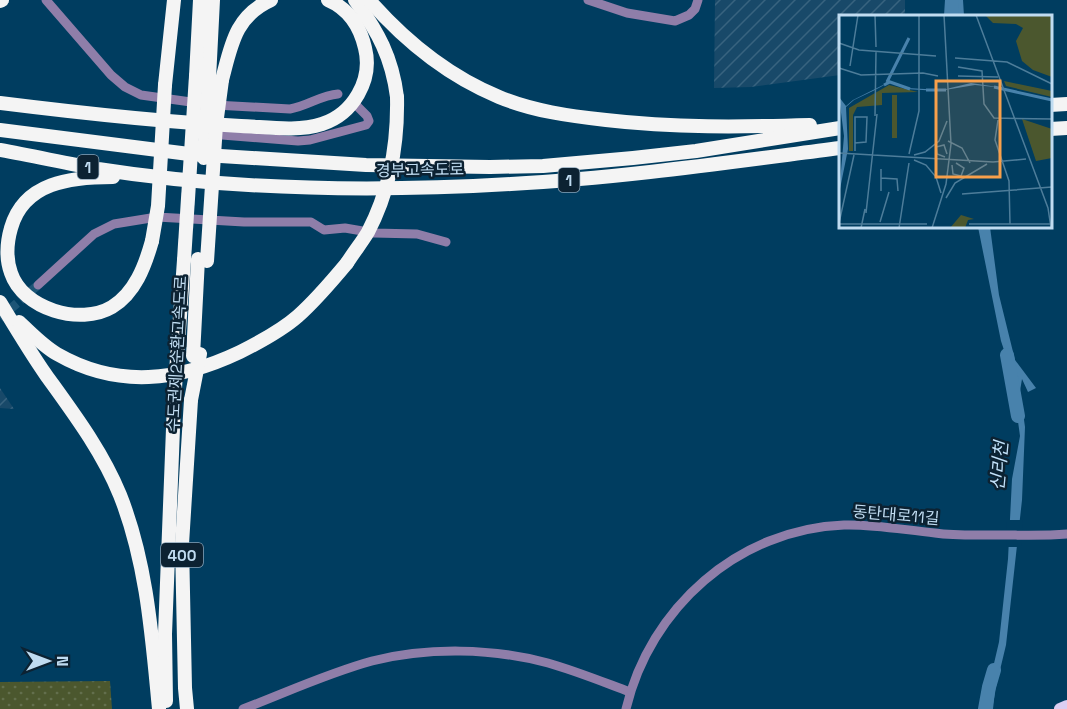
<svg xmlns="http://www.w3.org/2000/svg" width="1067" height="709" viewBox="0 0 1067 709" font-family="'Space Grotesk','Noto Sans KR',sans-serif">
<style>
.industrial{fill:url(#industrial-furrows)}
.park{fill:url(#park-dots)}
.water{fill:#4882ac}
.pier{fill:#003d60}
.lines{fill:none;stroke-linecap:round;stroke-linejoin:round}
.river{stroke:#4882ac;stroke-width:14}
.minor-tunnel{stroke:#1d5576;stroke-width:9;stroke-dasharray:9 4.5;stroke-linecap:butt}
.minor{stroke:#8f7ea9;stroke-width:9}
.major{stroke:#dbcef2;stroke-width:12}
.highway{stroke:#f4f4f4;stroke-width:14}
.highway-bridge{stroke:#f4f4f4;stroke-width:14}
.labels{text-anchor:middle;dominant-baseline:central;stroke-width:5;stroke-linejoin:round;paint-order:stroke}
.shield{fill:#0c2232;stroke:#8aa4b8;stroke-width:1.5}
.shield-label{font-size:15px;font-weight:bold;fill:#c0dcf1}
.street-label{font-size:16px;fill:#c0dcf1;stroke:#0c2232}
.water-label{font-size:18px;font-style:italic;fill:#c3e2fa;stroke:#0c2232}
.inset-river{fill:none;stroke:#4882ac;stroke-width:3}
.inset-road{fill:none;stroke:#4d7d9a;stroke-width:1.5}
.view{fill:#f8a04b;fill-opacity:0.15;stroke:#f8a04b;stroke-width:3}
.inset-edge{fill:none;stroke:#c0dcf1;stroke-width:3}
</style>
<defs>
<pattern id="industrial-furrows" width="10" height="10" patternUnits="userSpaceOnUse" patternTransform="scale(1.5)"><rect width="10" height="10" fill="#184969"/><path d="M-1 1l2-2M0 10L10 0M9 11l2-2" fill="none" stroke="#38637f"/></pattern>
<pattern id="park-dots" width="8" height="8" patternUnits="userSpaceOnUse" patternTransform="scale(1.5)"><rect width="8" height="8" fill="#4b572e"/><path d="M2 2h.1M6 6h.1" fill="none" stroke="#636f4d" stroke-width="1.8" stroke-linecap="round"/></pattern>
</defs>
<rect width="100%" height="100%" fill="#003d60"/>
<!-- industrial -->
<g class="industrial">
<path d="M715 0H905V16H840V75L751 87 714 88Z"/>
<path d="M0 388 14 409 0 408Z"/>
</g>
<!-- park -->
<path class="park" d="M110 681 112 709H0V682Z"/>
<!-- water -->
<g class="water">
<path d="M952 0H963L964 16H951Z"/>
<path d="M978 227H990L999 295 1015 360 1036 388 1028 392 1022 379 1020 391 1025 427 1022 500 1006 645 995 691 993 709H987L988 689 999 642 1008 559 1012 479 1020 436 1011 371 1001 341Z"/>
</g>
<!-- pier -->
<path class="pier" d="M1007 520H1023L1021 547H1006Z"/>
<g class="lines">
<!-- river -->
<g class="river">
<path d="M951 16 952 0"/>
<path d="M1007 355 1018 416"/>
<path d="M985 709 989 687 994 670"/>
</g>
<!-- minor-tunnel -->
<path class="minor-tunnel" d="M0 318 38 285"/>
<!-- minor -->
<g class="minor">
<path d="M46 0 111 75 125 87 141 95 198 103"/>
<path d="M588 0 627 13 675 21 689 15 695 9 698 0"/>
<path d="M215 105 290 109C308 106 321 95 338 94"/>
<path d="M222 135 298 141 310 140 366 125 369 121 367 116 355 104"/>
<path d="M38 285 94 234 114 224 157 217 244 222H311L324 230 345 228 374 233 417 234 446 242"/>
<path d="M243 709C285 693 328 673 372 661 428 647 492 648 548 663 576 671 603 682 630 692"/>
<path d="M626 709C650 608 738 529 844 525 874 524 904 530 935 533 956 536 977 535 999 535 1021 535 1044 536 1067 534"/>
</g>
<!-- major -->
<path class="major" d="M1060 709 1067 706"/>
<!-- highway -->
<g class="highway">
<path d="M355 0C378 32 392 57 397 97"/>
<path d="M369 0C405 41 448 76 499 97 533 111 569 116 606 120 674 128 742 127 810 125"/>
<path d="M0 1 2 0"/>
<path d="M196 76 200 0"/>
<path d="M209 79 213 0"/>
<path d="M222 80C231 46 235 16 271 0"/>
<path d="M165 85 174 0"/>
<path d="M0 103C80 113 160 122 241 126 267 127 297 132 322 124 353 114 373 80 365 48 360 26 349 9 328 0"/>
<path d="M1050 105 1067 104"/>
<path d="M1050 129 1067 128"/>
<path d="M0 130 189 154 366 165 490 167 543 166 633 158 696 151 840 128"/>
<path d="M0 150C33 156 65 163 98 169 231 190 376 192 511 184 621 178 731 162 840 148"/>
<path d="M113 177C71 177 24 182 11 228 7 242 6 259 11 273 23 309 80 326 112 307 135 293 145 266 152 241"/>
<path d="M0 302C15 327 30 352 46 375 74 414 102 451 120 495 147 563 152 637 159 709"/>
<path d="M19 322C31 333 43 346 57 354 118 389 179 381 240 352 260 342 281 331 298 316 316 300 332 281 347 263"/>
<path d="M193 356 198 259"/>
<path d="M177 358 184 260"/>
<path d="M166 701 165 634 174 403"/>
<path d="M187 709 185 688 182 544 191 400"/>
</g>
<!-- highway-bridge -->
<g class="highway-bridge">
<path d="M204 158 209 79"/>
<path d="M152 241 158 206 165 85"/>
<path d="M184 260 196 76"/>
<path d="M207 261 216 125 222 80"/>
<path d="M347 263C354 252 362 242 368 232 390 190 398 143 397 97"/>
<path d="M191 400 200 354"/>
<path d="M174 403 177 358"/>
</g>
</g>
<g class="labels">
<!-- shield labels -->
<g class="shield">
<rect x="77.5" y="155" width="21" height="24" rx="4.5"/>
<rect x="558.5" y="168" width="21" height="24" rx="4.5"/>
<rect x="161" y="543" width="42" height="24" rx="4.5"/>
</g>
<g class="shield-label">
<text x="88" y="167">1</text>
<text x="569" y="180">1</text>
<text x="182" y="555">400</text>
</g>
<!-- street labels -->
<g class="street-label">
<text transform="translate(420 170) rotate(-1)">경부고속도로</text>
<text transform="translate(177 354) rotate(-87)">수도권제2순환고속도로</text>
<text transform="translate(896 515) rotate(5)">동탄대로11길</text>
</g>
<!-- water labels -->
<g class="water-label">
<text transform="translate(999 466) rotate(-85)">신리천</text>
</g>
</g>
<!-- overview -->
<g transform="translate(839 15)">
<rect width="213" height="213" fill="#003d60"/>
<path d="M146 0H213V62L194 55 183 46 177 26 184 13 177 9 154 8Z" fill="#4b572e"/>
<path d="M183 104 213 114V143L197 146ZM122 200 135 204 129 205 126 213H111Z" fill="#4b572e"/>
<path d="M165 66 213 76V82L167 71ZM50 70 79 77 43 78V90L18 92 14 100V136H10V93ZM53 80H58V123H53Z" fill="#4b572e"/>
<path d="M52 58 50 66 68 73 103 75 132 68 165 73 136 70 100 76 67 74 50 66 47 69 36 75 15 85 7 92 9 134 0 179 5 121 0 82 7 91 14 85 46 69Z" fill="#4882ac"/>
<path class="inset-river" d="M48 67 70 23M45 70 51 67 71 74M155 72 213 85M87 75H107"/>
<path class="inset-road" d="M36 0 37 32M137 0 209 193 212 213M0 28 20 35 97 41M116 43 168 47 213 69M11 51 19 0M119 52 143 56 145 89 155 103 213 104M0 53 22 60 84 58 99 61M119 61 159 62M36 101 37 37M159 105 156 125 170 166 171 209M109 126 123 133 131 148M16 136V102H28L27 127 16 128M0 138 154 147 187 144M70 139 80 96V0M75 140 86 137 100 126 108 106M106 142 98 139 97 132 105 130 108 139M75 145 87 150 97 162 102 178M113 150 114 159 122 161 125 153 117 148M42 163 58 164 59 176M42 176V154M123 179 213 172M107 183 116 168 148 149M27 198 38 99M41 207 50 177M0 208 15 140M0 209H88M130 209H212M22 213 26 194M60 213 70 148M93 213 107 169 112 129 105 0"/>
<path class="view" d="M97 66H161V162H97Z"/>
<rect width="213" height="213" class="inset-edge"/>
</g>
<!-- north arrow -->
<g transform="translate(48 661) rotate(90)" stroke="#0c2232" stroke-width="4.5" paint-order="stroke">
<path d="M0-4.5L10 22L0 15L-10 22Z" fill="#c0dcf1"/>
<text y="-9" font-size="16" font-weight="bold" text-anchor="middle" fill="#c0dcf1">N</text>
</g>
</svg>
